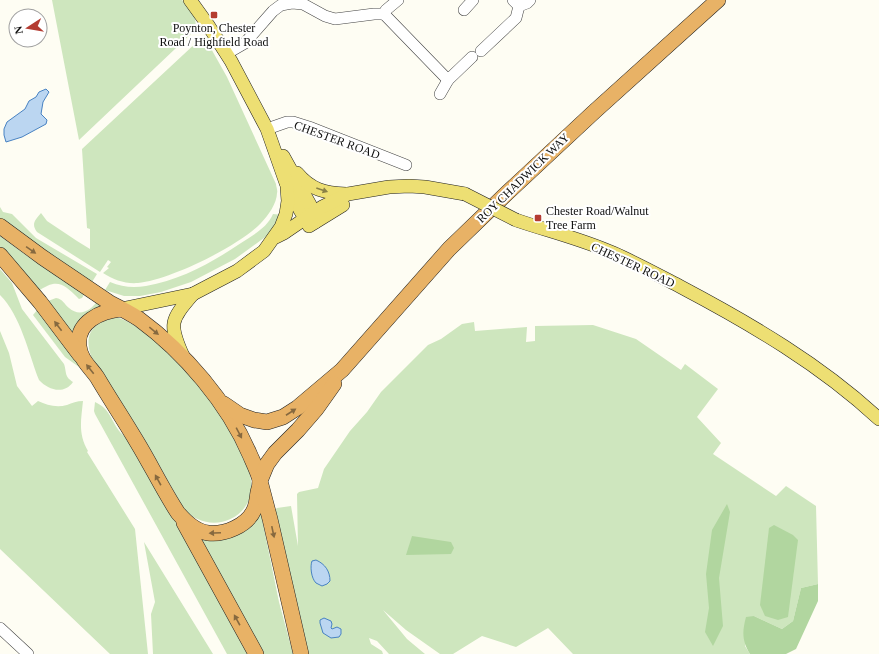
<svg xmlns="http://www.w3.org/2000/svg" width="879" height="654" viewBox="0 0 879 654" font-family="Georgia,serif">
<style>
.green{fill:#cee6be;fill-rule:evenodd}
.forest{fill:#b1d69f}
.water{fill:#bbd6f1;stroke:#4882c2}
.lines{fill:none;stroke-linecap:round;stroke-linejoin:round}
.minor-casing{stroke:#424242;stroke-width:12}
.major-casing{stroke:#202020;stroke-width:14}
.highway-casing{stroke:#202020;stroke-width:16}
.minor{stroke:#fff;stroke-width:11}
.major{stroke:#eddf73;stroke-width:13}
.highway{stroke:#e8b266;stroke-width:15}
.major-bridge-casing{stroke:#202020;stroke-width:14;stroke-linecap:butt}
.major-bridge{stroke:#eddf73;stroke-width:13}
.oneway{fill:#898146}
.oneway2{fill:#86693f}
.poi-dot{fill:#b43c32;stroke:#fff;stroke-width:1.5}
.labels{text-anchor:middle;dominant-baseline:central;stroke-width:4;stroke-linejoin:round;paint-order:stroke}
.poi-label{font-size:12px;fill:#0f0f0f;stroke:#fff}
.street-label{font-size:12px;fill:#0f0f0f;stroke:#fff}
</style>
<rect width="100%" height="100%" fill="#fefdf3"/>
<!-- green -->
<g class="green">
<path d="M52 0H182C191 10 198 16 195 30L79 140Z"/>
<path d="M205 37 208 38 209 45 227 77 276 184C276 187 278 190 277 193 277 203 268 216 261 223 239 246 170 280 138 283 125 284 114 280 103 273L109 268 107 267 111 262 108 260 100 272 37 232C31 224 35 220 41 213L47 221 77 241 90 249V229L87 228 82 149 198 41Z"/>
<path d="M0 207 3 212 12 214 36 238 97 274 92 282 0 219Z"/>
<path d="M273 214 283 215 274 230 264 238 235 259 191 282 161 292 140 296H124L105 290 110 282C122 287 133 288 146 286 181 280 213 262 241 243 253 235 267 228 273 214Z"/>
<path d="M0 236 30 258 85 293 82 298 79 299C63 283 57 278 37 292L0 252Z"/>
<path d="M0 269 12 283 22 309 64 364C67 373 64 376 73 382 64 395 48 390 39 380 28 352 21 316 0 295Z"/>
<path d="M56 298C63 299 64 304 69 308 79 317 91 311 97 301L104 306 76 339 48 301Z"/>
<path d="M38 309 78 363 79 367 65 357 33 315Z"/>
<path d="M116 317C143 324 185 368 204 390 210 396 214 405 219 413 231 433 248 457 251 481 256 519 209 537 184 509L139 430 91 356C83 332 95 322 116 317Z"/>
<path d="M474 322 475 331 527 327 526 342 535 341V326L593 325 636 339 681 370 685 364 718 389 697 417 721 443 713 454 776 496 786 486 816 506 818 584 801 588 793 621 782 629 754 616 745 646 750 654H573L548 628 516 647 482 636 453 654H440L406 630 383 610 407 639 425 654H389L377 641 369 638 371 644 382 651 383 654H305L274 511 277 508 291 506 298 546 297 494 299 492 318 488 324 469 350 431 367 412 381 392 428 345 441 339 462 324ZM311 564 330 577V581L327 584 312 575Z"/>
<path d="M0 331 9 353 17 386 32 406 38 401C47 405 56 408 67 405 72 403 77 401 83 401 81 421 78 434 88 451L87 452 135 529 148 654H110L0 549Z"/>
<path d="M95 402C111 409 111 422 121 433 124 436 128 439 131 441L249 654H227L95 414 94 411Z"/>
<path d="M260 512 261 514 279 602 293 654H262L200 538Z"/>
<path d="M144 542 213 654H153L151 614 155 602Z"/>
</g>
<!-- forest -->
<g class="forest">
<path d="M727 504 730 512 719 578 723 626 713 646 705 632 709 608 706 574 712 530Z"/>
<path d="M774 525 793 535 798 540 788 617 778 620 765 616 760 605 769 528Z"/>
<path d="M412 536 451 542 454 548 451 554 406 555Z"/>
<path d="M818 584V601L796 649 786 654H750C742 641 742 632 746 617L754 616 782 629 793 621 801 588Z"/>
</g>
<!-- water -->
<g class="water">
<path d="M46 89 49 92 43 102 41 114 47 120 46 124 22 137 6 142 4 135V129L7 122 25 109 29 101 36 97 39 92Z"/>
<path d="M316 560C325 564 330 571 330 581L327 584 322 586C320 585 318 584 316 583 311 578 310 566 312 561Z"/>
<path d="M324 618 331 621 332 624 331 628 332 629 337 627 341 629V634L339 637 331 638 323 633 320 623V620Z"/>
</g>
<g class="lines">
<!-- minor casing -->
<g class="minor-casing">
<g id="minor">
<path d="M519 6 527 3 530 0"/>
<path d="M464 10 473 0"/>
<path d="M384 14 448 80 472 57"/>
<path d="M481 51 516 18 519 6 513 0"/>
<path d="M226 54 245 43 273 11 281 5 292 3 303 4 325 16 335 19 374 14H384L386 10 398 0"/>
<path d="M440 94 448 80"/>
<path d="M267 129 287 122H293L312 128 406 165"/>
<path d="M0 628 28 654"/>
</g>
</g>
<!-- major casing -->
<g class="major-casing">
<g id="major">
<path d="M190 0 208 25 231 61 267 129 286 183 300 210 305 218 315 222"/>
<path d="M283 156 314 212 315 221"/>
<path d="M297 173C311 190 325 193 346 194"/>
<path d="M516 220C548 231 582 239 613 253 636 263 658 275 681 287 751 324 821 365 879 419"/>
<path d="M309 226 343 205"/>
<path d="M276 237 284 233 322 207 348 194 389 187 409 186 425 187 465 194"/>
<path d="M121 309 193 294 237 271 264 251 281 227 286 214 288 201 287 188"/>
<path d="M183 356C168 323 171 320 193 294"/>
</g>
</g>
<!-- highway casing -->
<g class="highway-casing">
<g id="highway">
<path d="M0 226 42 257 110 303C120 308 130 313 139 319 184 352 228 403 250 455 253 462 258 472 260 480 260 484 259 489 258 492 257 498 257 504 254 510 247 526 224 535 208 533 195 531 186 522 178 513 163 490 151 465 137 442 124 420 110 399 97 377 90 367 80 359 79 346 76 322 101 311 121 309"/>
<path d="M0 255 40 302 80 355"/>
<path d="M224 404 240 415 254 420 267 422 283 417 297 408 342 370 449 249 507 193 595 111 718 0"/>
<path d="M184 523 256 654"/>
<path d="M301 654 270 519 260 481 267 464 275 453 298 430 317 408 334 384"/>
</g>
</g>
<!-- minor -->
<use href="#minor" class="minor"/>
<!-- major -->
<use href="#major" class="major"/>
<!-- highway -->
<use href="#highway" class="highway"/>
<!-- major-bridge casing -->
<g class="major-bridge-casing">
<path id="major-bridge" d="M465 194 516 220"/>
</g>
<!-- major-bridge -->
<use href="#major-bridge" class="major-bridge"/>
</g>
<!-- one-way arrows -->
<defs><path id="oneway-solid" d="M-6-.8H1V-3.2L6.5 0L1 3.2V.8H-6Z"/></defs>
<use class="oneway" href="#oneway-solid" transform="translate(322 190) rotate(19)"/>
<g class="oneway2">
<use href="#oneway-solid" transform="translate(31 250) rotate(35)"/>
<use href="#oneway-solid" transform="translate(58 326) rotate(-127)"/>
<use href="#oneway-solid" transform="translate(154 331) rotate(39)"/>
<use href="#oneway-solid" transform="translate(90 369) rotate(-128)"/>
<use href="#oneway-solid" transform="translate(291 412) rotate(-33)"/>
<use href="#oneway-solid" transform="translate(239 433) rotate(62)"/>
<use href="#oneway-solid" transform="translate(158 480) rotate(-119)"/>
<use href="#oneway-solid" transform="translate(273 532) rotate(78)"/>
<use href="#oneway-solid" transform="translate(215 533) rotate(177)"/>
<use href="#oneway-solid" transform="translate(237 620) rotate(-119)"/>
</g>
<!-- markers -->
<g class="poi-dot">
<rect x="210" y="11" width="8" height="8" rx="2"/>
<rect x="534" y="214" width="8" height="8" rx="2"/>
</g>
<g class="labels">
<!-- poi labels -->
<g class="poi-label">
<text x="214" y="28">Poynton, Chester<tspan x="214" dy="14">Road / Highfield Road</tspan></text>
<text x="546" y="211" text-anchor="start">Chester Road/Walnut<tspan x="546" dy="14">Tree Farm</tspan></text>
</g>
<!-- street labels -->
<g class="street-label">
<text transform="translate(337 140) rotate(20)">CHESTER ROAD</text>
<text transform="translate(523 178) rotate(-44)">ROY CHADWICK WAY</text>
<text transform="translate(633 265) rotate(25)">CHESTER ROAD</text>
</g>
</g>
<!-- north arrow -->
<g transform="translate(28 28) rotate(258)"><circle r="19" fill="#ffffff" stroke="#9f9f9f"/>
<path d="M0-3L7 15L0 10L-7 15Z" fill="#b43c32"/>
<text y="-6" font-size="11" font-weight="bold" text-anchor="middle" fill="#0f0f0f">N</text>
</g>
</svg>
